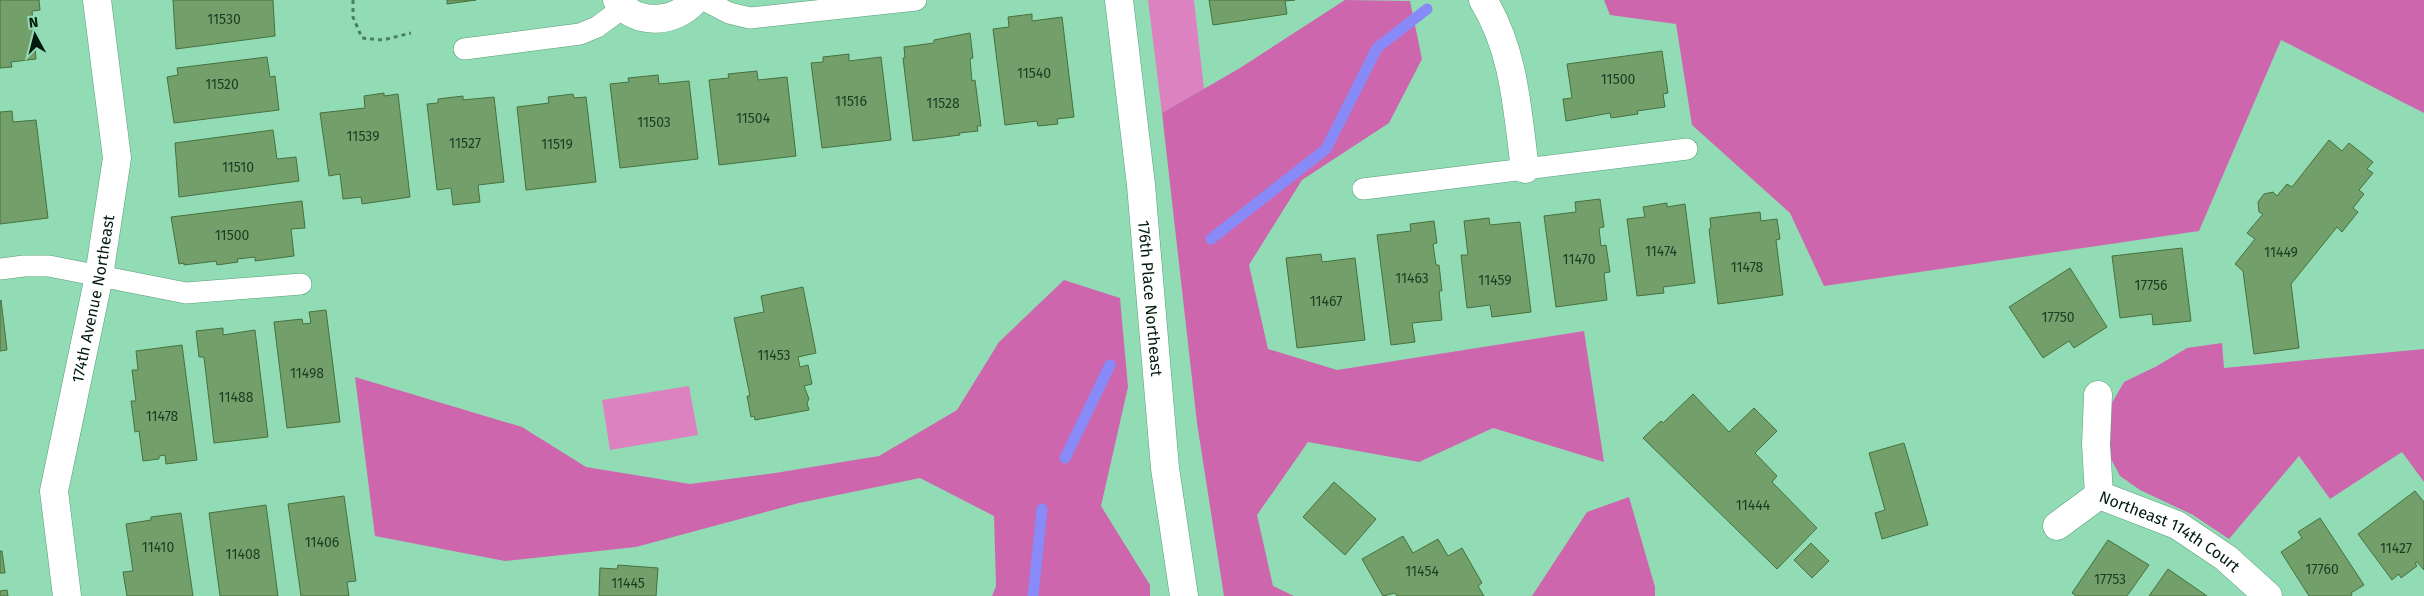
<svg xmlns="http://www.w3.org/2000/svg" width="2424" height="596" viewBox="0 0 2424 596" font-family="'Fira Sans',sans-serif">
<style>
.green{fill:#dd82c0}
.forest{fill:#ce66ae}
.lines{fill:none;stroke-linecap:round;stroke-linejoin:round}
.stream{stroke:#888af7;stroke-width:11}
.building{fill:#73a06a;stroke:#46713e}
.lane-casing{stroke:#569e7a;stroke-width:22}
.street-casing{stroke:#569e7a;stroke-width:29}
.path{stroke:#4b7e63;stroke-width:3;stroke-dasharray:4 4;stroke-linecap:butt}
.lane{stroke:#fff;stroke-width:21}
.street{stroke:#fff;stroke-width:28}
.labels{text-anchor:middle;dominant-baseline:central;stroke-width:4;stroke-linejoin:round;paint-order:stroke}
.number-label{font-size:14px;fill:#1d3c24}
.street-label{font-size:16px;fill:#001a0d;stroke:#92dcb5}
</style>
<rect width="100%" height="100%" fill="#92dcb5"/>
<!-- green -->
<g class="green">
<path d="M1148 0H1194L1204 89 1162 113Z"/>
<path d="M689 386 698 435 610 450 602 400Z"/>
</g>
<!-- forest -->
<g class="forest">
<path d="M1345 0 1410 1 1422 59 1389 123 1302 180 1249 265 1268 349 1337 370 1584 331 1604 462 1493 428 1419 462 1308 442 1257 515 1273 586 1294 596H1224L1197 423 1162 113 1240 68Z"/>
<path d="M1604 0H2424V113L2281 40 2199 231 1824 286 1790 213 1692 125 1676 24 1610 15Z"/>
<path d="M1064 280 1120 298 1128 387 1101 506 1150 585V596H992L996 586 994 516 920 478 799 503 636 547 505 561 375 536 355 377 522 427 586 467 690 484 775 473 879 456 957 410 999 342Z"/>
<path d="M2222 343 2224 368 2424 349V482L2402 452 2330 499 2299 456 2229 539 2193 515 2140 490 2120 476 2108 453 2109 408 2124 382 2157 366 2187 348Z"/>
<path d="M1629 497 1655 587V596H1532L1587 512Z"/>
</g>
<g class="lines">
<!-- stream -->
<g class="stream">
<path d="M1211 239 1326 149 1377 48 1427 9"/>
<path d="M1065 458 1110 365"/>
<path d="M1033 596 1042 509"/>
</g>
</g>
<!-- building -->
<g class="building">
<path d="M0 0H39L40 10 32 11 36 59 11 62 12 67 0 68Z"/>
<path d="M173 0H273L275 36 176 49Z"/>
<path d="M447 0H476L447 4Z"/>
<path d="M1209 0H1295L1285 1 1287 14 1213 25Z"/>
<path d="M1032 14V21L1062 17 1074 117 1057 119 1058 124 1038 126 1037 121 1005 125 993 29 1009 27 1008 17Z"/>
<path d="M970 33 973 58 970 59 972 81 975 80 981 126H977L978 131 959 133 960 135 913 141 903 58H905L904 47 934 43V40Z"/>
<path d="M1662 51 1668 93 1663 94 1665 107 1637 111 1638 114 1611 118 1610 113 1566 121 1563 99 1572 98 1567 64Z"/>
<path d="M849 54V61L881 57 891 140 822 148 811 63 823 62V57Z"/>
<path d="M267 57 270 77 275 76 279 110 174 123 167 77 178 75 177 68Z"/>
<path d="M757 71 758 80 787 77 796 156 719 165 709 80 729 78 728 74Z"/>
<path d="M658 75 659 84 689 81 698 159 620 168 610 84 629 82 628 78Z"/>
<path d="M384 93V96L398 94 410 197 362 204 361 197 343 199 340 174 329 176 320 113 365 108 364 96Z"/>
<path d="M573 94 574 98 586 97 596 182 526 190 517 107 549 103 548 97Z"/>
<path d="M463 96V100L494 97 504 182 478 185 480 202 453 205 451 188 437 190 427 104 438 103V99Z"/>
<path d="M12 111 13 122 36 120 48 218 0 224V112Z"/>
<path d="M273 130 277 159 296 157 299 181 179 197 175 143Z"/>
<path d="M2329 140 2342 151 2349 143 2373 162 2367 169 2373 173 2359 190 2364 194 2353 208 2358 212 2342 232 2337 227 2291 284 2299 348 2254 354 2243 271 2235 264 2255 239 2247 233 2263 214 2259 212 2258 202 2264 194 2273 192 2277 196 2287 184 2292 187Z"/>
<path d="M1600 199 1604 227 1599 228 1601 246 1606 245 1610 272 1604 273 1607 300 1556 307 1544 216 1576 212 1575 202Z"/>
<path d="M302 201 305 228 291 229 294 256 255 261V257L237 259 238 262 217 265 216 261 184 265V263L179 264 171 217Z"/>
<path d="M1667 203V207L1685 204 1695 283 1663 287 1664 293 1637 296 1627 219 1645 217 1643 207Z"/>
<path d="M1760 212 1761 221 1777 219 1780 239 1776 240 1783 295 1718 304 1709 229 1711 228 1710 218Z"/>
<path d="M1489 218 1490 225 1520 222 1531 312 1492 317 1490 305 1467 308 1461 255H1468L1464 221Z"/>
<path d="M1434 221 1437 243 1433 244 1436 265H1439L1442 291H1439L1442 320 1412 323 1415 342 1391 345 1377 235 1411 231 1410 224Z"/>
<path d="M2182 248 2191 321 2153 325 2152 314 2120 318 2112 256Z"/>
<path d="M1321 254 1322 262 1355 258 1365 340 1297 348 1286 258Z"/>
<path d="M2070 268 2107 327 2074 348 2069 341 2043 358 2009 307Z"/>
<path d="M803 287 816 353 798 357 800 367 808 365 812 384 804 386 809 399 807 403 809 410 755 420 754 416 751 417 747 396H750L734 318 764 312 761 296Z"/>
<path d="M1 300 7 350 0 351V301Z"/>
<path d="M326 310 340 422 287 428 274 322 302 319 303 324 311 323 309 312Z"/>
<path d="M223 328V335L255 330 268 437 214 443 204 357H199L196 331Z"/>
<path d="M182 345 197 460 166 464 165 455 159 456V459L143 461 139 431 135 432 131 401H136L132 370H138L136 351Z"/>
<path d="M1693 394 1729 432 1754 408 1777 431 1755 453 1777 476 1772 482 1817 528 1777 569 1643 438 1661 421 1663 423Z"/>
<path d="M1904 443 1928 525 1882 539 1875 513 1885 510 1869 453Z"/>
<path d="M1334 482 1376 519 1345 555 1303 517Z"/>
<path d="M2415 491 2424 502V570L2417 562 2415 563 2417 566 2401 578 2399 574 2392 580 2358 534Z"/>
<path d="M344 496 356 581 347 582 349 596H301L288 504Z"/>
<path d="M266 505 278 596H220L209 513Z"/>
<path d="M181 513 193 596H127L123 572 133 571 126 524 151 520V517Z"/>
<path d="M2320 518 2364 585 2351 593 2352 595 2350 596H2309L2281 552 2302 538 2298 532Z"/>
<path d="M1403 536 1413 553 1438 539 1448 556 1462 548 1482 583 1478 586 1484 596H1397L1395 593 1383 596 1362 559Z"/>
<path d="M2108 540 2149 565 2127 596H2076L2072 593Z"/>
<path d="M1811 543 1829 561 1812 578 1794 560Z"/>
<path d="M0 551H2L5 573H0Z"/>
<path d="M618 565 658 568 656 596H599L600 568 617 569Z"/>
<path d="M2168 569 2207 596H2149Z"/>
<path d="M7 590 8 596H0V591Z"/>
</g>
<g class="lines">
<!-- lane casing -->
<g class="lane-casing">
<g id="lane">
<path d="M704 0 729 13 750 18 916 0"/>
<path d="M464 49 580 34 597 27 624 7"/>
<path d="M1363 189 1687 149"/>
<path d="M0 269 24 266H49L186 293 301 284"/>
</g>
</g>
<!-- street casing -->
<g class="street-casing">
<g id="street">
<path d="M617 0C636 27 676 23 695 0"/>
<path id="s1" d="M1119 0 1141 185 1165 468 1184 596"/>
<path d="M1483 0C1515 52 1517 110 1525 169"/>
<path id="s2" d="M2098 395 2096 444 2099 495 2177 525 2226 558 2268 596"/>
<path d="M2057 526 2099 495"/>
<path id="s3" d="M67 596 54 491 99 276 117 158 97 0"/>
</g>
</g>
<!-- path -->
<path class="path" d="M353 0V17L362 38 383 40 411 33"/>
<!-- lane -->
<use href="#lane" class="lane"/>
<!-- street -->
<use href="#street" class="street"/>
</g>
<g class="labels">
<!-- number labels -->
<g class="number-label">
<text x="224" y="19">11530</text>
<text x="1034" y="73">11540</text>
<text x="1618" y="79">11500</text>
<text x="222" y="84">11520</text>
<text x="851" y="101">11516</text>
<text x="943" y="103">11528</text>
<text x="753" y="118">11504</text>
<text x="654" y="122">11503</text>
<text x="363" y="136">11539</text>
<text x="465" y="143">11527</text>
<text x="557" y="144">11519</text>
<text x="238" y="167">11510</text>
<text x="232" y="235">11500</text>
<text x="1661" y="251">11474</text>
<text x="2281" y="252">11449</text>
<text x="1579" y="259">11470</text>
<text x="1747" y="267">11478</text>
<text x="1412" y="278">11463</text>
<text x="1495" y="280">11459</text>
<text x="2151" y="285">17756</text>
<text x="1326" y="301">11467</text>
<text x="2058" y="317">17750</text>
<text x="774" y="355">11453</text>
<text x="307" y="373">11498</text>
<text x="236" y="397">11488</text>
<text x="162" y="416">11478</text>
<text x="1753" y="505">11444</text>
<text x="322" y="542">11406</text>
<text x="158" y="547">11410</text>
<text x="2396" y="548">11427</text>
<text x="243" y="554">11408</text>
<text x="2322" y="569">17760</text>
<text x="1422" y="571">11454</text>
<text x="2110" y="579">17753</text>
<text x="628" y="583">11445</text>
</g>
<!-- street labels -->
<g class="street-label">
<text stroke="none"><textPath href="#s1" startOffset="300">176th Place Northeast</textPath></text>
<text stroke="none"><textPath href="#s3" startOffset="302">174th Avenue Northeast</textPath></text>
<text stroke="none"><textPath href="#s2" startOffset="180">Northeast 114th Court</textPath></text>
</g>
</g>
<!-- north arrow -->
<g transform="translate(35 35) rotate(353)" stroke="#92dcb5" stroke-width="4" paint-order="stroke">
<path d="M0-4L9 19L0 12L-9 19Z" fill="#001a0d"/>
<text y="-8" font-size="14" font-weight="bold" text-anchor="middle" fill="#001a0d">N</text>
</g>
</svg>
